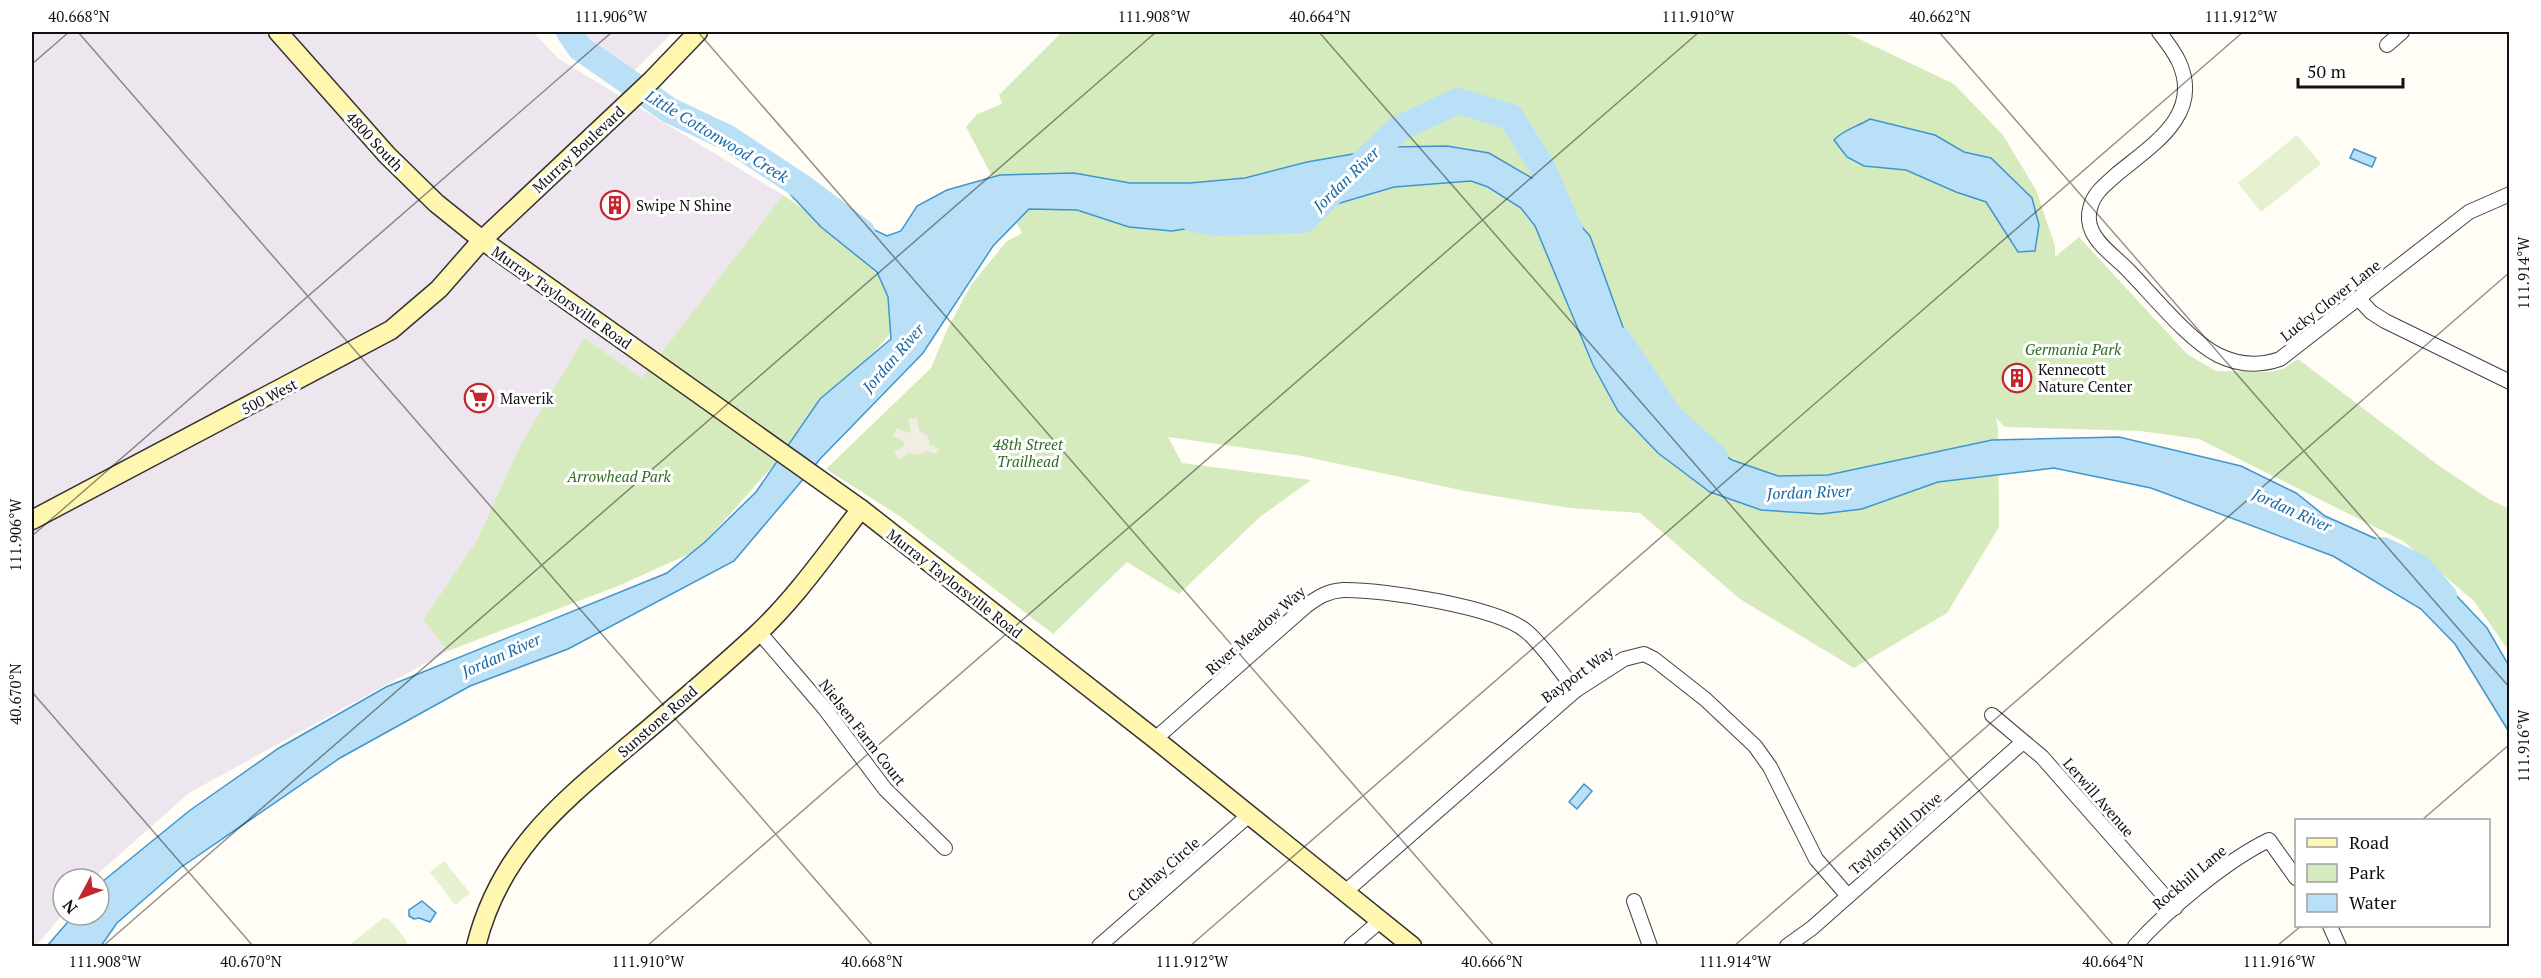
<svg xmlns="http://www.w3.org/2000/svg" width="2541" height="978" viewBox="0 0 2541 978" font-family="'PT Serif',serif">
<style>
.industrial{fill:#eee6ef}
.green{fill:#d5ebbd}
.pitch{fill:#e6f2cf}
.plaza{fill:#f1ede2}
.water{fill:#b9e0f7;stroke:#3f96cf;stroke-width:1.5}
.lines{fill:none;stroke-linecap:round;stroke-linejoin:round}
.river{stroke:#b9e0f7;stroke-width:26}
.street-casing{stroke:#444;stroke-width:16}
.secondary-casing{stroke:#333;stroke-width:21}
.street{stroke:#fff;stroke-width:14}
.secondary{stroke:#fff6b0;stroke-width:18}
.ticks{fill:none;stroke:#111;stroke-width:1.5;stroke-opacity:0.45}
.labels{text-anchor:middle;dominant-baseline:central;stroke-width:6;stroke-linejoin:round;paint-order:stroke}
.street-label{font-size:15px;fill:#111;stroke:#fff}
.poi-label{font-size:15px;fill:#111;stroke:#fff;text-anchor:start}
.park-label{font-size:15px;font-style:italic;fill:#2f6b1f;stroke:#fff}
.water-label{font-size:16px;font-style:italic;fill:#1768a6;stroke:#fff}
.neatline{fill:none;stroke:#111;stroke-width:2}
.ticks-label{font-size:15px;text-anchor:middle;fill:#111}
</style>
<rect width="100%" height="100%" fill="#fffdf5"/>
<!-- industrial -->
<g class="industrial">
<path d="M32 32H533L559 59 783 195 642 379 584 338 521 444 477 540 423 620 448 651 189 793 92 879H63V914L36 946H32Z"/>
<path d="M582 32H673L634 71Z"/>
</g>
<!-- green -->
<g class="green">
<path d="M1062 32H1841L1853 36 1954 84 2003 135 2036 190 2055 246V257L2079 237 2187 354 2216 371 2269 372 2283 369 2298 359 2438 465 2489 499 2509 509V651L2474 601 2403 541 2199 439 2140 431 2005 427 1996 418 1998 429 1999 527 1947 613 1854 668 1740 599 1640 513 1570 508 1470 492 1302 456 1168 437 1182 463 1311 480 1260 517 1179 594 1127 562 1053 634 901 517 826 469 931 368 947 330 971 285 1006 242 1022 233 966 127 977 114 1002 104 999 95Z"/>
<path d="M783 195 865 252 889 286 891 333 698 550 618 586 448 651 423 620 477 540 521 444 584 338 642 378Z"/>
</g>
<!-- pitch -->
<g class="pitch">
<path d="M2297 135 2321 164 2261 212 2238 183Z"/>
<path d="M444 861 470 893 455 905 430 872Z"/>
<path d="M383 918 389 919 407 941V946H348Z"/>
</g>
<!-- plaza -->
<path class="plaza" d="M917 418 919 430 928 436 930 445 939 449 937 454 927 451 918 455 909 453 899 460 894 452 904 446V442L893 436 897 428 908 433 911 431 908 419Z"/>
<!-- water -->
<g class="water">
<path d="M1870 119 1935 135 1964 152 1991 158 2032 198 2039 225 2035 251 2018 252 1986 202 1956 192 1906 170 1864 166 1847 157 1834 140C1844 129 1857 127 1870 119Z"/>
<path d="M1447 146 1489 153 1544 185 1590 236 1641 377 1687 433 1732 460 1778 476 1828 475 1992 440 2119 437 2241 466 2296 493 2325 516 2381 541 2452 591 2487 628 2509 666V732L2455 644 2421 609 2333 556 2151 488 2054 468 1938 482 1862 509 1821 514 1761 510 1710 492 1658 453 1618 411 1593 365 1535 226 1521 208 1488 187 1471 181 1394 187 1330 206 1172 231 1129 227 1077 210 1029 209 993 246 923 353 821 458 734 561 568 649 470 686 340 758 180 868 117 923 101 946H47L74 915H99V885L102 882 189 811 279 748 386 687 667 573 705 542 756 492 820 399 891 339 888 297 877 272 821 227 790 194 822 205 887 236 901 231 917 206 947 190 1000 175 1074 173 1130 183H1190L1245 178 1307 162 1393 147Z"/>
<path d="M2354 149 2376 158 2372 167 2350 158Z"/>
<path d="M1584 784 1592 791 1577 809 1569 802Z"/>
<path d="M422 901 436 913 430 922 419 918 414 919 409 916V910Z"/>
</g>
<g class="lines">
<!-- river -->
<g class="river">
<path d="M569 32 580 48 669 110 728 138 802 187 862 232"/>
<path d="M1193 219 1216 223 1303 220 1398 129 1458 101 1511 117 1541 165 1570 230"/>
<path d="M1619 340 1669 415 1715 457"/>
<path d="M2383 550 2419 567 2444 596"/>
</g>
<!-- street casing -->
<g class="street-casing">
<g id="street">
<path d="M2159 32C2166 41 2174 51 2179 62 2203 115 2152 145 2117 174 2106 184 2093 193 2090 209 2088 216 2089 225 2092 231 2099 246 2115 257 2126 268 2151 293 2188 340 2218 355 2238 365 2260 366 2280 359L2469 212 2510 194"/>
<path d="M2387 45 2402 32"/>
<path d="M2359 299 2371 312 2385 321 2510 382"/>
<path d="M759 632 825 709 885 789 945 848"/>
<path d="M1992 715 2042 757 2175 908"/>
<path d="M1155 739 1306 606C1318 597 1328 591 1343 590 1382 589 1497 607 1526 631 1545 647 1560 672 1576 690"/>
<path d="M1345 892 1576 690 1624 659 1644 654 1654 659 1705 699 1755 746 1770 767 1816 859 1848 896"/>
<path d="M1634 901 1650 946"/>
<path d="M2330 926 2339 946"/>
<path d="M1099 946 1248 816"/>
<path d="M1351 946 1380 921"/>
<path d="M1787 946 1812 928 2023 742"/>
<path d="M2135 946C2166 911 2227 860 2269 840L2296 878"/>
</g>
</g>
<!-- secondary casing -->
<g class="secondary-casing">
<g id="secondary">
<path d="M278 32 387 155 436 203 482 240 861 509 1155 739 1412 946"/>
<path d="M32 520 391 330 439 289 482 240 651 81 698 32"/>
<path d="M476 946C499 854 556 807 626 748 670 711 714 674 756 635 796 598 828 551 861 509"/>
</g>
</g>
<!-- street -->
<use href="#street" class="street"/>
<!-- secondary -->
<use href="#secondary" class="secondary"/>
</g>
<!-- ticks -->
<path class="ticks" d="M78 32 873 946M698 32 1494 946M1319 32 2114 946M1939 32 2510 688M32 64 69 32M32 536 612 32M32 692 253 946M2422 820 2510 744M103 946 1156 32M647 946 1699 32M1190 946 2243 32M1734 946 2510 272M2277 946 2301 926"/>
<!-- icons -->
<defs>
<g id="building-ring" transform="scale(1.5)"><circle r="9.5" fill="#fff" stroke="#c4262e" stroke-width="1.5"/><path d="M-4-6H4V6H1V3H-1V6H-4ZM-2.5-4.3h1.7v1.8h-1.7ZM.8-4.3h1.7v1.8H.8ZM-2.5-1h1.7V.8h-1.7ZM.8-1h1.7V.8H.8Z" fill="#c4262e"/></g>
<g id="supermarket-ring" transform="scale(1.5)"><circle r="9.5" fill="#fff" stroke="#c4262e" stroke-width="1.5"/><path d="M-6-5.5h2.5l.6 2H6L4.5 2H-2.5L-4.4-4H-6ZM-1.5 3.2a1.3 1.3 0 1 0 .1 0ZM3 3.2a1.3 1.3 0 1 0 .1 0Z" fill="#c4262e"/></g>
</defs>
<g fill-rule="evenodd">
<use href="#building-ring" x="615" y="205"/>
<use href="#building-ring" x="2017" y="378"/>
<use href="#supermarket-ring" x="479" y="398"/>
</g>
<g class="labels">
<!-- street labels -->
<g class="street-label">
<text transform="translate(375 141) rotate(47)">4800 South</text>
<text transform="translate(578 149) rotate(-43)">Murray Boulevard</text>
<text transform="translate(562 297) rotate(35)">Murray Taylorsville Road</text>
<text transform="translate(2330 300) rotate(-38)">Lucky Clover Lane</text>
<text transform="translate(269 396) rotate(-27)">500 West</text>
<text transform="translate(955 583) rotate(38)">Murray Taylorsville Road</text>
<text transform="translate(1255 630) rotate(-41)">River Meadow Way</text>
<text transform="translate(1577 674) rotate(-36)">Bayport Way</text>
<text transform="translate(657 721) rotate(-41)">Sunstone Road</text>
<text transform="translate(863 732) rotate(52)">Nielsen Farm Court</text>
<text transform="translate(2099 797) rotate(49)">Lerwill Avenue</text>
<text transform="translate(1895 833) rotate(-41)">Taylors Hill Drive</text>
<text transform="translate(1163 869) rotate(-41)">Cathay Circle</text>
<text transform="translate(2189 877) rotate(-40)">Rockhill Lane</text>
</g>
<!-- poi labels -->
<g class="poi-label">
<text x="636" y="205">Swipe N Shine</text>
<text x="2038" y="369">Kennecott<tspan x="2038" dy="17">Nature Center</tspan></text>
<text x="500" y="398">Maverik</text>
</g>
<!-- park labels -->
<g class="park-label">
<text x="2073" y="349">Germania Park</text>
<text x="1028" y="444">48th Street<tspan x="1028" dy="17">Trailhead</tspan></text>
<text x="619" y="476">Arrowhead Park</text>
</g>
<!-- water labels -->
<g class="water-label">
<text transform="translate(717 136) rotate(31)">Little Cottonwood Creek</text>
<text transform="translate(1346 179) rotate(-44)">Jordan River</text>
<text transform="translate(893 358) rotate(-49)">Jordan River</text>
<text transform="translate(1809 492) rotate(-2)">Jordan River</text>
<text transform="translate(2292 510) rotate(24)">Jordan River</text>
<text transform="translate(501 655) rotate(-24)">Jordan River</text>
</g>
</g>
<!-- border -->
<rect width="2541" height="978" fill="none" stroke="#ffffff" stroke-width="66"/>
<!-- legend -->
<rect x="2295" y="819" width="195" height="108" fill="#ffffff" stroke="#a0a0a0" stroke-width="1.5"/>
<rect x="2307" y="838" width="30" height="9" fill="#fff6b0" stroke="#a0a0a0" stroke-width="1.5"/>
<text x="2349" y="849" font-size="18" fill="#111111">Road</text>
<rect x="2307" y="864" width="30" height="18" fill="#d5ebbd" stroke="#a0a0a0" stroke-width="1.5"/>
<text x="2349" y="879" font-size="18" fill="#111111">Park</text>
<rect x="2307" y="894" width="30" height="18" fill="#b9e0f7" stroke="#a0a0a0" stroke-width="1.5"/>
<text x="2349" y="909" font-size="18" fill="#111111">Water</text>
<!-- north arrow -->
<g transform="translate(81 897) rotate(229)"><circle r="28" fill="#ffffff" stroke="#a0a0a0" stroke-width="1.5"/>
<path d="M0-4.5L10 22L0 15L-10 22Z" fill="#c4262e"/>
<text y="-9" font-size="16" font-weight="bold" text-anchor="middle" fill="#111111">N</text>
</g>
<!-- scale -->
<path d="M2298 78v9h105v-9" fill="none" stroke="#111111" stroke-width="3"/>
<text x="2307" y="78" font-size="18" fill="#111111" stroke="#ffffff" stroke-width="4.5" paint-order="stroke">50 m</text>
<rect x="33" y="33" width="2475" height="912" class="neatline"/>
<g class="ticks-label">
<text x="79" y="22">40.668°N</text>
<text x="611" y="22">111.906°W</text>
<text x="1154" y="22">111.908°W</text>
<text x="1320" y="22">40.664°N</text>
<text x="1698" y="22">111.910°W</text>
<text x="1940" y="22">40.662°N</text>
<text x="2241" y="22">111.912°W</text>
<text transform="translate(2524 273) rotate(-90)" y="5">111.914°W</text>
<text transform="translate(16 535) rotate(-90)" y="5">111.906°W</text>
<text transform="translate(16 694) rotate(-90)" y="5">40.670°N</text>
<text transform="translate(2524 746) rotate(-90)" y="5">111.916°W</text>
<text x="105" y="967">111.908°W</text>
<text x="251" y="967">40.670°N</text>
<text x="648" y="967">111.910°W</text>
<text x="872" y="967">40.668°N</text>
<text x="1192" y="967">111.912°W</text>
<text x="1492" y="967">40.666°N</text>
<text x="1735" y="967">111.914°W</text>
<text x="2113" y="967">40.664°N</text>
<text x="2279" y="967">111.916°W</text>
</g>
</svg>
